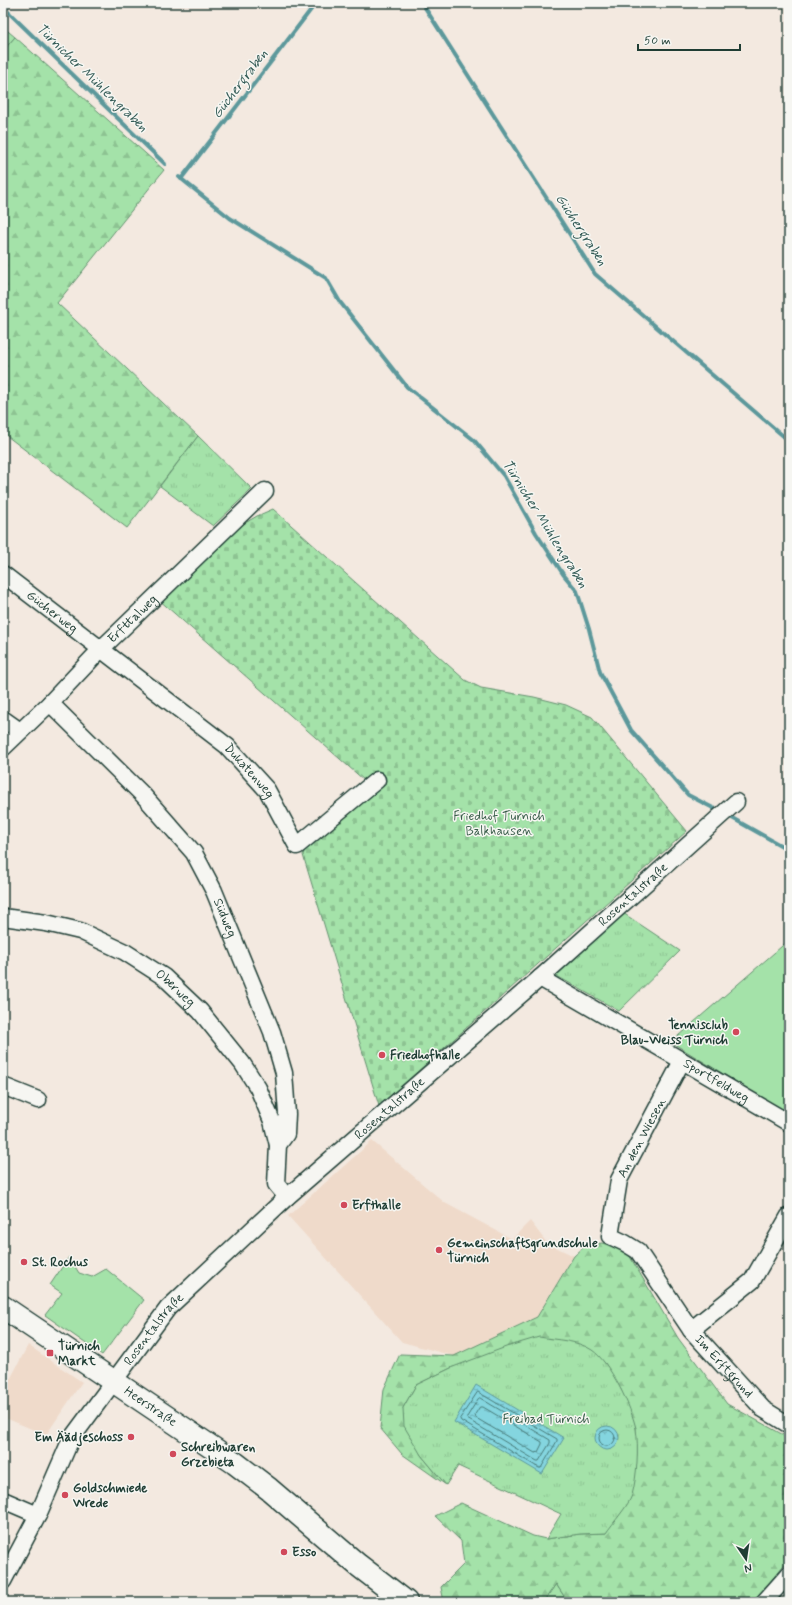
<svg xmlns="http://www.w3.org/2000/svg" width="792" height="1605" viewBox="0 0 792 1605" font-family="Mynerve,sans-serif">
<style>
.built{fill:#efdaca}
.grass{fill:#a4e2a9;stroke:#62906e}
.forest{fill:url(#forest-firs);stroke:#62906e}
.cemetery{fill:url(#cemetery-stones);stroke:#62906e}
.park{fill:url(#park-tufts);stroke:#62906e}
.water{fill:url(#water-ripples);stroke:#5c989b}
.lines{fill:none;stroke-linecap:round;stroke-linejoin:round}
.shore{stroke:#477a78;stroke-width:1}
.stream{stroke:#5c989b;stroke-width:4}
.street-casing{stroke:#1f3d34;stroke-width:19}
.secondary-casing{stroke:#1f3d34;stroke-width:25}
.street{stroke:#f6f6f2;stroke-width:16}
.secondary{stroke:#f6f6f2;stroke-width:22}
.poi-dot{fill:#d1495b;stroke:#f6f6f2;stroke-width:1.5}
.labels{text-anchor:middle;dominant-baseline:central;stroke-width:3;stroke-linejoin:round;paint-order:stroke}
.street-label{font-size:13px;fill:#1f3d34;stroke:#f6f6f2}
.park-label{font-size:13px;fill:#3a5e4b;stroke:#f6f6f2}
.poi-label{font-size:13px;font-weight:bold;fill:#1f3d34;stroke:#f6f6f2;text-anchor:start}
.water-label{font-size:14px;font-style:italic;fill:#335b56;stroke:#f6f6f2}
</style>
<defs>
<pattern id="forest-firs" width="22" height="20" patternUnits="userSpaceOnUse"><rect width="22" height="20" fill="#a4e2a9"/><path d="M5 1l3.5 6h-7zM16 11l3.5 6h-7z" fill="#8dc392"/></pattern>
<pattern id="cemetery-stones" width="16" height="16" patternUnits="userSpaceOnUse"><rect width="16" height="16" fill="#a4e2a9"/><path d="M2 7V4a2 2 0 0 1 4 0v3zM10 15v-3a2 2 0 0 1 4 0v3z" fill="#8dc392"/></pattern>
<pattern id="park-tufts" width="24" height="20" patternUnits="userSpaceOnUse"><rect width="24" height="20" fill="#a4e2a9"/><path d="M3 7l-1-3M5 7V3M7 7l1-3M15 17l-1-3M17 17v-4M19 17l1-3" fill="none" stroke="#8dc392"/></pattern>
<pattern id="water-ripples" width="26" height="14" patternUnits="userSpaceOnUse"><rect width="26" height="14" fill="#84d5df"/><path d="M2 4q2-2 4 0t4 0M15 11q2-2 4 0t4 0" fill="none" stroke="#6baeb6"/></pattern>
</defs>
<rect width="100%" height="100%" fill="#f3e9e0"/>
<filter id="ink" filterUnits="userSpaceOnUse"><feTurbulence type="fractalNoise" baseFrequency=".025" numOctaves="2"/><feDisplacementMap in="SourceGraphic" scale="8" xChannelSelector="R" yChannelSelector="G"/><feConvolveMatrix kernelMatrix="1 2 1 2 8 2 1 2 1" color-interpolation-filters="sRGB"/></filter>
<g filter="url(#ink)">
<!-- built -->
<g class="built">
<path d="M372 1141 445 1203 512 1239 530 1221 547 1243 574 1256 537 1317 454 1356 402 1342 288 1216Z"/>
<path d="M28 1345 82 1382 46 1435 3 1417V1393Z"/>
</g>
<!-- grass -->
<g class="grass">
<path d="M3 27 15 37 3 51Z"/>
<path d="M789 940V1114L671 1042Z"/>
<path d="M69 1257 79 1273 92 1277 106 1269 144 1300 102 1355 45 1315 62 1293 50 1285Z"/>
<path d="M556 1584 568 1602H543Z"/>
</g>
<!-- forest -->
<g class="forest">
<path d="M15 37 164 170 57 303 198 436 127 528 3 433V51Z"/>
<path d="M602 1243 617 1247 629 1255 678 1338 727 1404 789 1438V1555L787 1561 754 1602H568L556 1584 543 1602H444L441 1587 464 1564 461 1541 435 1516 461 1503 533 1536 546 1539 580 1534 606 1533 637 1455 636 1428 621 1390 605 1363 453 1367 416 1385 403 1408 421 1455 446 1485 402 1454 380 1428 384 1389 400 1354 454 1356 537 1317 574 1256 586 1245Z"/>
</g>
<!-- cemetery -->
<path class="cemetery" d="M273 509 465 680 481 688 534 697 566 705 592 717 687 831 379 1106 303 855 307 842 373 788 158 599 223 536 257 516Z"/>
<!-- park -->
<g class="park">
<path d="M198 436 252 489 213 526 160 486Z"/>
<path d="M623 913 680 951 619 1011 555 975Z"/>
<path d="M539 1337C556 1340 577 1340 592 1350 610 1362 632 1408 636 1429 639 1447 637 1477 632 1495 629 1505 612 1524 606 1533L580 1534 546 1539 561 1514 458 1466 446 1485 421 1455 404 1426 403 1408 416 1385 453 1367 506 1347Z"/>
</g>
<!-- water -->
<g class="water">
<path d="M476 1385 564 1438 542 1474 454 1422Z"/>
<circle cx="607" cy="1438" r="12"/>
</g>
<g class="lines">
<!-- shore -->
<g class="shore">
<path d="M478 1392 557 1439V1441L541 1468H539L461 1421 460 1419Z"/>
<path d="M480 1398 550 1440V1443L539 1461H537L467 1419V1417L478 1399Z"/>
<path d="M480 1407H483L542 1442V1444L538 1452 535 1453 476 1418 475 1415Z"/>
<circle cx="607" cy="1438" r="8"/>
</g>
<!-- stream -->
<g class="stream">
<path d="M422 3 595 274 789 441"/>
<path d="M3 7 165 164"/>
<path d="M179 177 230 218 326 278 340 302 407 387 474 440 504 476 536 533 563 574 577 591 589 629 600 672 631 730 688 795 715 809"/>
<path d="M181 179 316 3"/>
<path d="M732 818 789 850"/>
</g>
<!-- street casing -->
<g class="street-casing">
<g id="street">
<path id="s1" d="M3 574 227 746 267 790 297 846 377 780"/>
<path id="s2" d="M50 703 143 795 194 853 214 891 272 1032 284 1073 287 1114 286 1134 278 1145 276 1184 287 1197"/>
<path d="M3 719 20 731"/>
<path id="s3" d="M3 748 50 703 101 649 265 491"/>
<path id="s4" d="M3 917 46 923 80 931 125 952 164 977 200 1011 242 1063 258 1088 272 1121 278 1145"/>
<path id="s5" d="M540 978 789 1123"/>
<path d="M682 1061 619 1180 610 1236 625 1243 638 1251 691 1330"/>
<path d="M3 1086 38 1100"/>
<path id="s6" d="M789 1216 752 1281 691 1330 763 1409 789 1425"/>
<path d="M3 1500 38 1515"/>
<path id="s7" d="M3 1581 38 1515 71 1439 168 1308 287 1197 540 978 736 802"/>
<path d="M764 1602 789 1574"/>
</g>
</g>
<!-- secondary casing -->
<g class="secondary-casing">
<g id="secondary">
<path id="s8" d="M3 1307 235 1463 269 1489 358 1565 406 1602"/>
</g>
</g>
<!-- street -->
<use href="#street" class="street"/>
<!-- secondary -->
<use href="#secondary" class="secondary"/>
</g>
</g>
<!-- markers -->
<g class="poi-dot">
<circle cx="736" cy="1032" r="4"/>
<circle cx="382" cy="1055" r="4"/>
<circle cx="344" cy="1205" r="4"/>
<circle cx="439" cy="1250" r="4"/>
<circle cx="24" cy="1262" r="4"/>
<rect x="46" y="1349" width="8" height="8" rx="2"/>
<circle cx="131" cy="1437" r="4"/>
<circle cx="173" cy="1454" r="4"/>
<circle cx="65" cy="1495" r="4"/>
<circle cx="284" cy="1552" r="4"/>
</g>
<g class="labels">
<!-- street labels -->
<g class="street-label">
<text stroke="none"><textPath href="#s1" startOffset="62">Gücherweg</textPath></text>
<text stroke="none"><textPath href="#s3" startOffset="183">Erfttalweg</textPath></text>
<text stroke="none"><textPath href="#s1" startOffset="316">Dukatenweg</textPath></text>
<text stroke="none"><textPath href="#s7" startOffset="943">Rosentalstraße</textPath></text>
<text stroke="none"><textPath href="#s2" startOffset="280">Südweg</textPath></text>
<text stroke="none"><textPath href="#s4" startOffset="190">Oberweg</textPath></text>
<text stroke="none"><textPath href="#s5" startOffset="204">Sportfeldweg</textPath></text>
<text stroke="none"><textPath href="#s7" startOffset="619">Rosentalstraße</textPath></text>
<text transform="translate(642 1138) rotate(-62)">An den Wiesen</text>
<text stroke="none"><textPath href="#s7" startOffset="295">Rosentalstraße</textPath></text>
<text stroke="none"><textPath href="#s6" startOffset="202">Im Erftgrund</textPath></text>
<text stroke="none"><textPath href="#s8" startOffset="178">Heerstraße</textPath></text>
</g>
<!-- park labels -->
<g class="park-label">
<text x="499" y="816">Friedhof Türnich<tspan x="499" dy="15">Balkhausen</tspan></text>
<text x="546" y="1419">Freibad Türnich</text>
</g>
<!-- poi labels -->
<g class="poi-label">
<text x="728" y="1025" text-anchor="end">Tennisclub<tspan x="728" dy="15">Blau-Weiss Türnich</tspan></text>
<text x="390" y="1055">Friedhofhalle</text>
<text x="352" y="1205">Erfthalle</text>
<text x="447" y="1243">Gemeinschaftsgrundschule<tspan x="447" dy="15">Türnich</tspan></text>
<text x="32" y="1262">St. Rochus</text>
<text x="58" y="1346">Türnich<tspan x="58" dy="15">Markt</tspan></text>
<text x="123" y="1437" text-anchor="end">Em Äädjeschoss</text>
<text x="181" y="1447">Schreibwaren<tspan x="181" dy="15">Grzebieta</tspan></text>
<text x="73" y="1488">Goldschmiede<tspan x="73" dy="15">Wrede</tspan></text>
<text x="292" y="1552">Esso</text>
</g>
<!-- water labels -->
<g class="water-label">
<text transform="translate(92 78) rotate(44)">Türnicher Mühlengraben</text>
<text transform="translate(240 84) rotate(-53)">Güchergraben</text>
<text transform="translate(581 230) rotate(57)">Güchergraben</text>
<text transform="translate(545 524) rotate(58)">Türnicher Mühlengraben</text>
</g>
</g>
<!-- margin -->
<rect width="792" height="1605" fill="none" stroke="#f6f6f2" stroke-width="16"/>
<rect x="8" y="8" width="776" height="1589" fill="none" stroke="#1f3d34" stroke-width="1.5" filter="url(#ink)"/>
<!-- north arrow -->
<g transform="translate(746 1559) rotate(167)" stroke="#f6f6f2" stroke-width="3" paint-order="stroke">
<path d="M0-3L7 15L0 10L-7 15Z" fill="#1f3d34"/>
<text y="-6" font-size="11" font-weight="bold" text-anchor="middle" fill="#1f3d34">N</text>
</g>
<!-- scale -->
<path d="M638 44v6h102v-6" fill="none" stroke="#1f3d34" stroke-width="2"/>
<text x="644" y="44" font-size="12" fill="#1f3d34" stroke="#f6f6f2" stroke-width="3" paint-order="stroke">50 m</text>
</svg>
